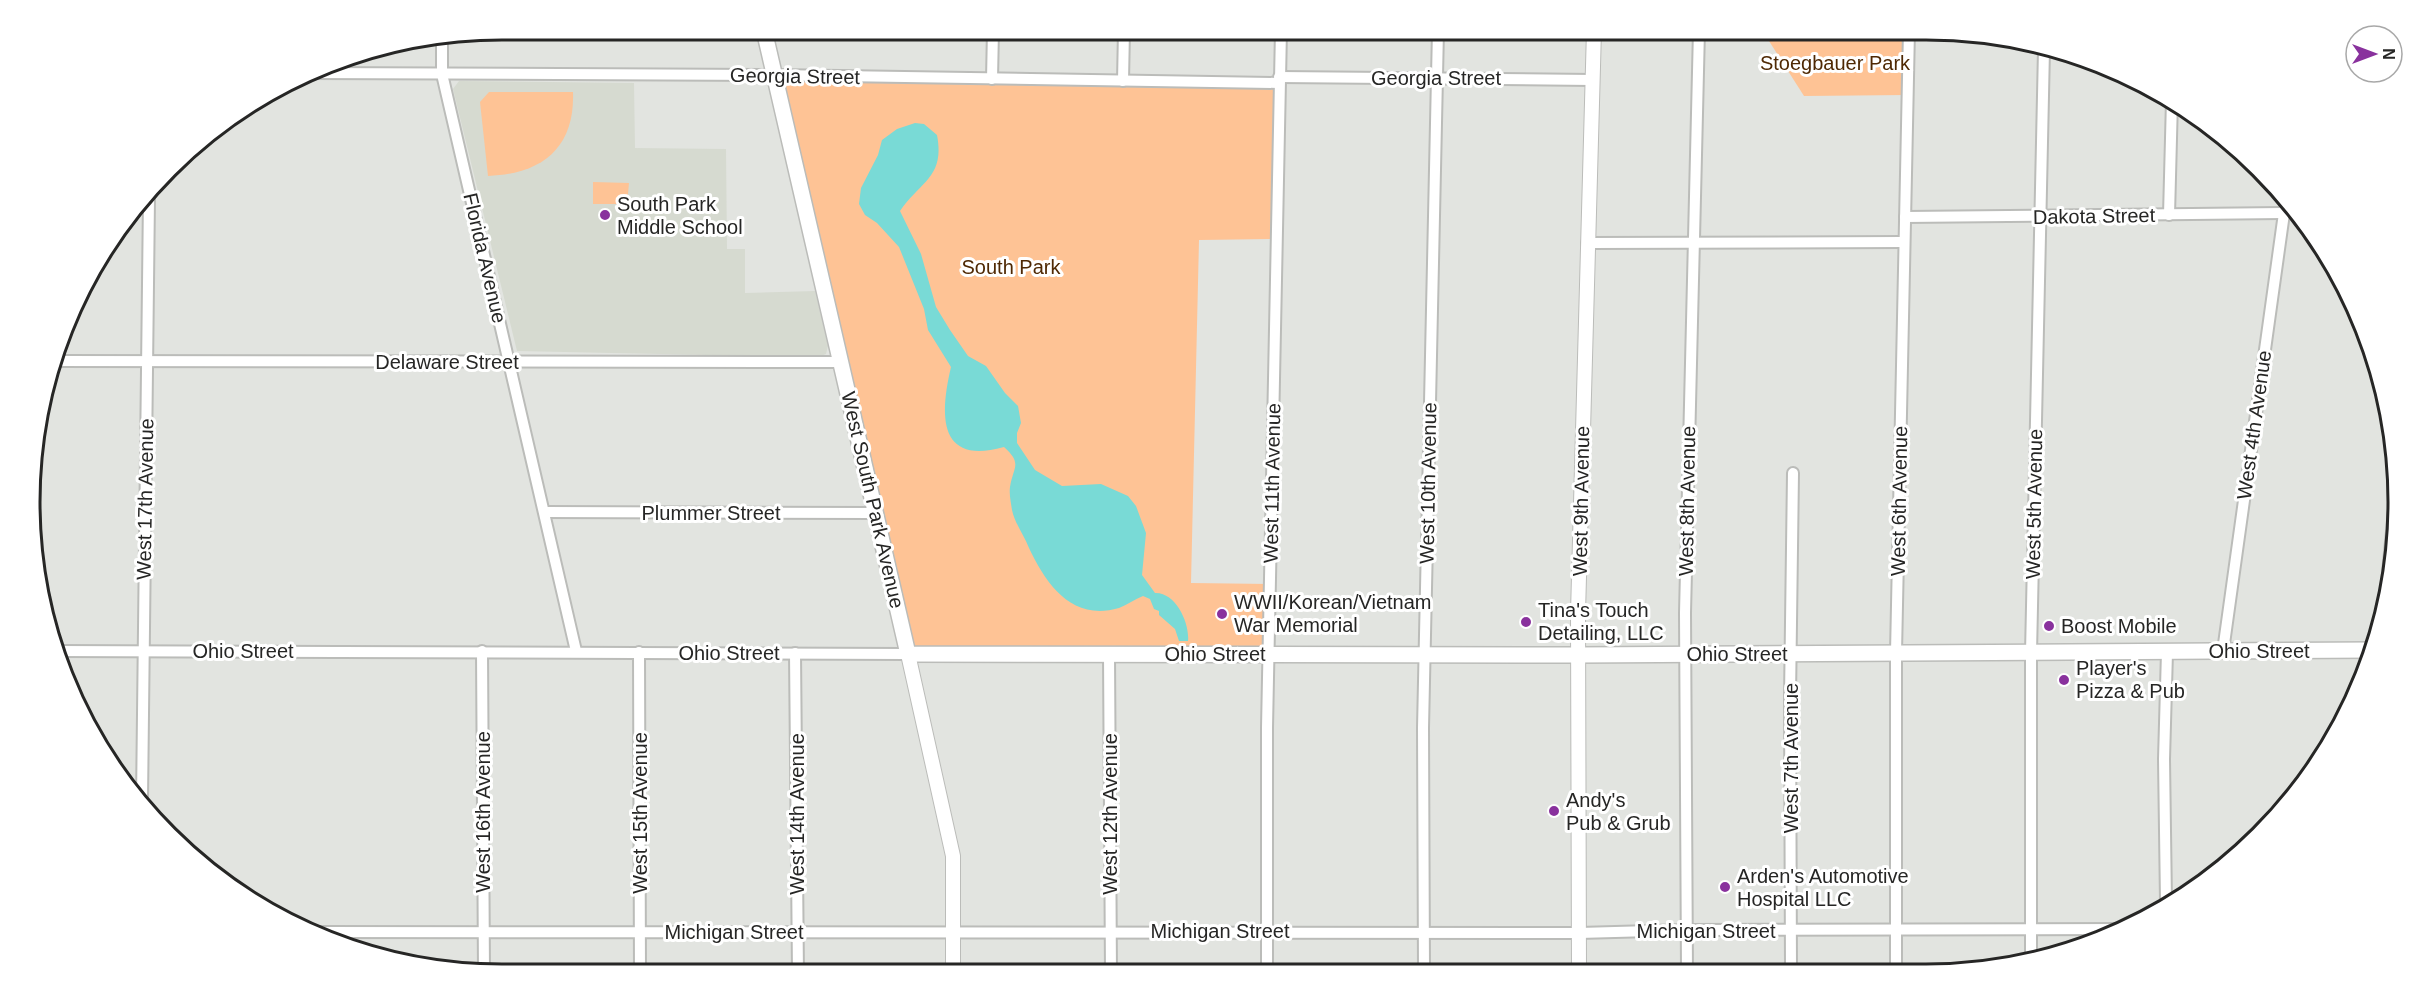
<svg xmlns="http://www.w3.org/2000/svg" width="2428" height="1005" viewBox="0 0 2428 1005" font-family="Helvetica,sans-serif">
<style>
.built{fill:#d6dad0}
.green{fill:#fec395}
.water{fill:#79dad6}
.lines{fill:none;stroke-linecap:round;stroke-linejoin:round}
.street-casing{stroke:#bbbcb9;stroke-width:14}
.secondary-casing{stroke:#bbbcb9;stroke-width:16}
.primary-casing{stroke:#bbbcb9;stroke-width:18}
.street{stroke:#fff;stroke-width:10}
.secondary{stroke:#fff;stroke-width:14}
.primary{stroke:#fff;stroke-width:15}
.poi-dot{fill:#89319d;stroke:#fff;stroke-width:2}
.labels{text-anchor:middle;dominant-baseline:central;stroke-width:6;stroke-linejoin:round;paint-order:stroke}
.park-label{font-size:20px;fill:#4f2904;stroke:#fff}
.street-label{font-size:20px;fill:#262625;stroke:#fff}
.poi-label{font-size:20px;fill:#262625;stroke:#fff;text-anchor:start}
.rim{fill:none;stroke:#262625;stroke-width:3}
</style>
<rect width="100%" height="100%" fill="#e2e4e0"/>
<!-- built -->
<path class="built" d="M459 81 634 83 635 148 726 149 727 249H745V293L815 291 828 346 826 354 821 356H755L517 351 453 89Z"/>
<!-- green -->
<g class="green">
<path d="M1762 30H1909L1907 95 1804 96Z"/>
<path d="M775 75 1279 84 1276 239 1199 240 1191 583 1270 584 1268 654H908Z"/>
<path d="M489 92H573C575 148 542 174 488 176L480 102Z"/>
<path d="M593 182 629 183 627 204H593Z"/>
</g>
<!-- water -->
<path class="water" d="M915 123 924 124 937 135C945 177 921 181 900 211L921 254 936 307 950 330 968 356 986 366 1005 393 1018 406 1021 423 1017 433V443L1035 470 1062 486 1101 484 1128 496 1136 506 1146 533 1142 575 1155 593C1176 592 1190 624 1188 641H1179L1175 629 1159 615V611L1154 609 1150 599 1143 596C1135 599 1127 605 1119 608 1072 622 1046 584 1029 548 1024 535 1015 524 1012 510 1011 503 1009 494 1010 487 1013 467 1023 464 1004 447 937 466 940 414 951 367L928 330 924 309 899 247 877 223 865 215 859 204 861 188 878 155 882 140 897 129Z"/>
<g class="lines">
<!-- street casing -->
<g class="street-casing">
<g id="street">
<path d="M442 40V74L576 651"/>
<path d="M310 73 775 75 1279 83"/>
<path d="M1279 77 1593 80"/>
<path d="M992 79 993 30"/>
<path d="M1123 81 1124 30"/>
<path d="M2169 215 2172 100"/>
<path d="M1905 217 2283 213"/>
<path d="M1587 243 1904 242"/>
<path d="M53 361 842 362"/>
<path d="M545 512 877 513"/>
<path d="M2385 604 2396 490"/>
<path d="M56 651 908 654"/>
<path d="M482 651 484 972"/>
<path d="M2223 651 2286 199"/>
<path d="M639 652 640 975"/>
<path d="M795 653 798 974"/>
<path d="M1109 654 1111 973"/>
<path d="M142 800 149 198"/>
<path d="M2166 902 2164 759 2167 652"/>
<path d="M318 932 1579 933 1687 930 2122 929"/>
<path d="M2031 959V653L2044 49"/>
<path d="M1791 971 1790 697 1793 473"/>
<path d="M1896 971V653L1909 30"/>
<path d="M1424 972 1423 728 1438 30"/>
<path d="M1687 972 1685 613 1699 30"/>
<path d="M1267 973V728L1281 30"/>
</g>
</g>
<!-- secondary casing -->
<g class="secondary-casing">
<g id="secondary">
<path d="M908 654 953 856V974"/>
<path d="M1579 972 1578 613 1594 30"/>
</g>
</g>
<!-- primary casing -->
<g class="primary-casing">
<path id="primary" d="M764 30 908 654 1578 655 2374 650"/>
</g>
<!-- street -->
<use href="#street" class="street"/>
<!-- secondary -->
<use href="#secondary" class="secondary"/>
<!-- primary -->
<use href="#primary" class="primary"/>
</g>
<!-- markers -->
<g class="poi-dot">
<circle cx="605" cy="215" r="6"/>
<circle cx="1222" cy="614" r="6"/>
<circle cx="1526" cy="622" r="6"/>
<circle cx="2049" cy="626" r="6"/>
<circle cx="2064" cy="680" r="6"/>
<circle cx="1554" cy="811" r="6"/>
<circle cx="1725" cy="887" r="6"/>
</g>
<g class="labels">
<!-- park labels -->
<g class="park-label">
<text x="1835" y="63">Stoegbauer Park</text>
<text x="1011" y="267">South Park</text>
</g>
<!-- street labels -->
<g class="street-label">
<text transform="translate(795 76) rotate(1)">Georgia Street</text>
<text x="1436" y="78">Georgia Street</text>
<text transform="translate(2094 216) rotate(-1)">Dakota Street</text>
<text transform="translate(485 258) rotate(77)">Florida Avenue</text>
<text x="447" y="362">Delaware Street</text>
<text transform="translate(2254 425) rotate(-82)">West 4th Avenue</text>
<text transform="translate(1272 483) rotate(-89)">West 11th Avenue</text>
<text transform="translate(1428 483) rotate(-89)">West 10th Avenue</text>
<text transform="translate(145 499) rotate(-89)">West 17th Avenue</text>
<text transform="translate(873 500) rotate(77)">West South Park Avenue</text>
<text transform="translate(1581 501) rotate(-89)">West 9th Avenue</text>
<text transform="translate(1687 501) rotate(-89)">West 8th Avenue</text>
<text transform="translate(1899 501) rotate(-89)">West 6th Avenue</text>
<text transform="translate(2034 504) rotate(-89)">West 5th Avenue</text>
<text x="711" y="513">Plummer Street</text>
<text x="243" y="651">Ohio Street</text>
<text x="2259" y="651">Ohio Street</text>
<text x="729" y="653">Ohio Street</text>
<text x="1215" y="654">Ohio Street</text>
<text x="1737" y="654">Ohio Street</text>
<text transform="translate(1791 758) rotate(-90)">West 7th Avenue</text>
<text transform="translate(483 812) rotate(-90)">West 16th Avenue</text>
<text transform="translate(640 813) rotate(-90)">West 15th Avenue</text>
<text transform="translate(797 814) rotate(-90)">West 14th Avenue</text>
<text transform="translate(1110 814) rotate(-90)">West 12th Avenue</text>
<text x="1220" y="931">Michigan Street</text>
<text x="1706" y="931">Michigan Street</text>
<text x="734" y="932">Michigan Street</text>
</g>
<!-- poi labels -->
<g class="poi-label">
<text x="617" y="204">South Park<tspan x="617" dy="23">Middle School</tspan></text>
<text x="1234" y="602">WWII/Korean/Vietnam<tspan x="1234" dy="23">War Memorial</tspan></text>
<text x="1538" y="610">Tina's Touch<tspan x="1538" dy="23">Detailing, LLC</tspan></text>
<text x="2061" y="626">Boost Mobile</text>
<text x="2076" y="668">Player's<tspan x="2076" dy="23">Pizza &amp; Pub</tspan></text>
<text x="1566" y="800">Andy's<tspan x="1566" dy="23">Pub &amp; Grub</tspan></text>
<text x="1737" y="876">Arden's Automotive<tspan x="1737" dy="23">Hospital LLC</tspan></text>
</g>
</g>
<!-- crop -->
<path d="M0 0H2428V1005H0ZM502 40H1926A462 462 0 0 1 2388 502V502A462 462 0 0 1 1926 964H502A462 462 0 0 1 40 502V502A462 462 0 0 1 502 40Z" fill="#fff" fill-rule="evenodd"/>
<path class="rim" d="M502 40H1926A462 462 0 0 1 2388 502V502A462 462 0 0 1 1926 964H502A462 462 0 0 1 40 502V502A462 462 0 0 1 502 40Z"/>
<!-- north arrow -->
<g transform="translate(2374 54) rotate(90)"><circle r="28" fill="#ffffff" stroke="#a8a8a8" stroke-width="1.5"/>
<path d="M0-4.5L10 22L0 15L-10 22Z" fill="#89319d"/>
<text y="-9" font-size="16" font-weight="bold" text-anchor="middle" fill="#262625">N</text>
</g>
</svg>
